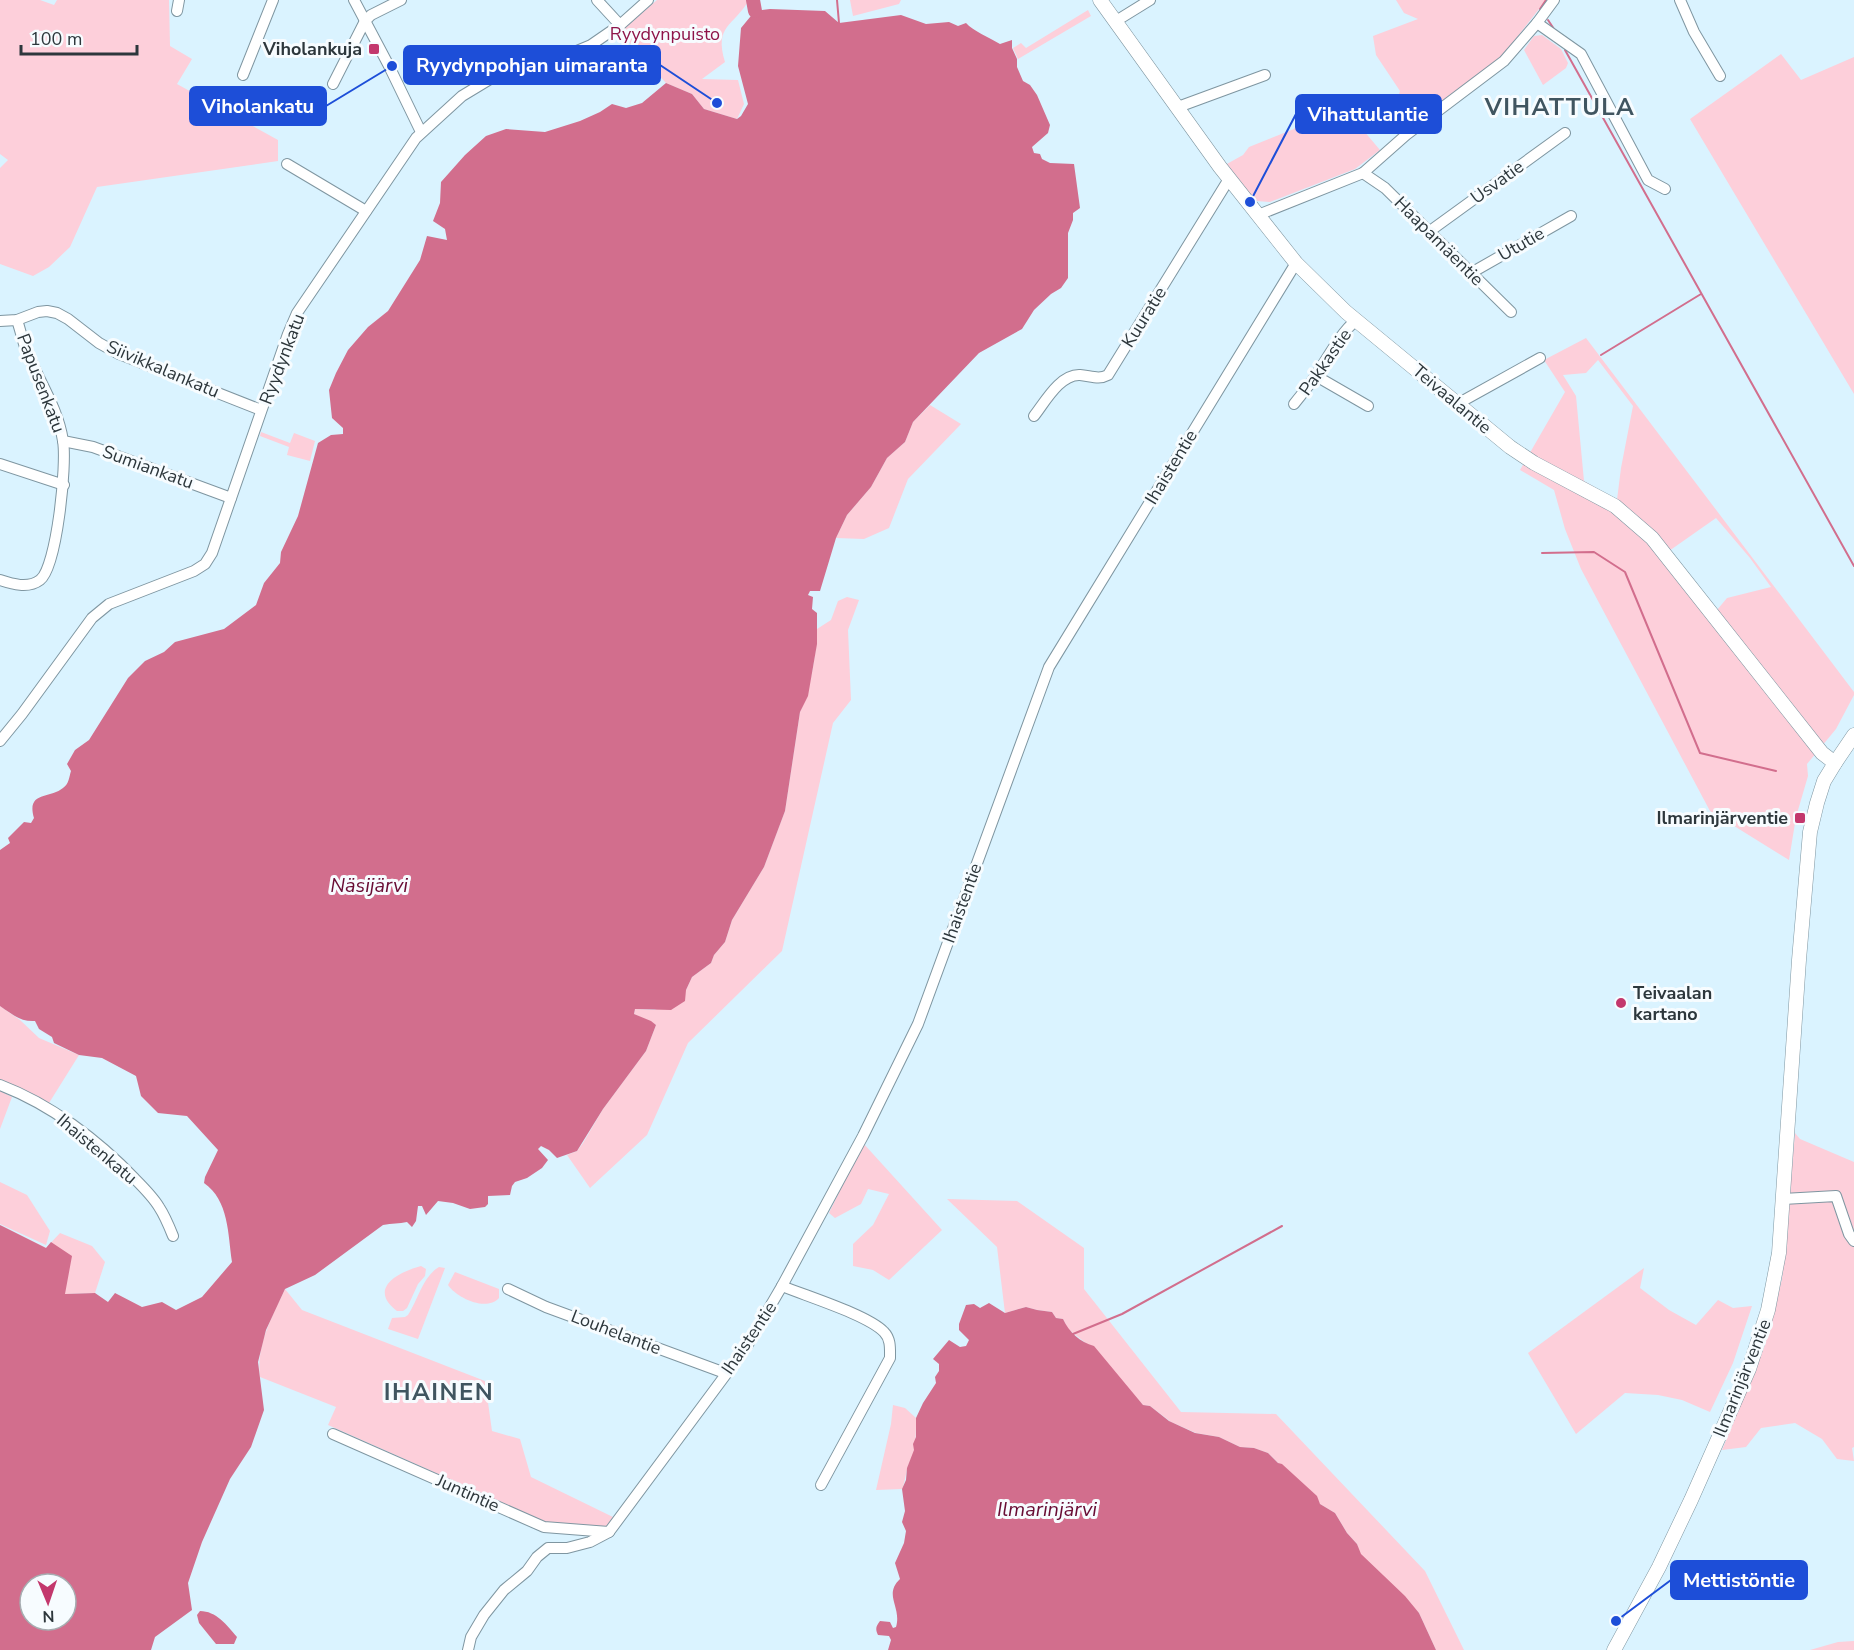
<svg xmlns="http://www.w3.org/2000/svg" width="1854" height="1650" viewBox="0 0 1854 1650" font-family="'Nunito Sans',sans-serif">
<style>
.green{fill:#fdcfda;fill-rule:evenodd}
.water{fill:#d26e8d;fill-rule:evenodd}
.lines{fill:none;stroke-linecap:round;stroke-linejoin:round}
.stream{stroke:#d26e8d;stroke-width:2}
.river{stroke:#d26e8d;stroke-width:14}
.minor-casing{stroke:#7f96a1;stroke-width:12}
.major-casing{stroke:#7f96a1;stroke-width:15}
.minor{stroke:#fff;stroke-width:10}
.major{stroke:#fff;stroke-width:14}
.poi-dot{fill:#c3386d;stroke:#f7fcff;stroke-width:2}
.labels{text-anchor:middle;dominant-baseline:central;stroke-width:6;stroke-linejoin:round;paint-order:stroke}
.park-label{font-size:18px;fill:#8e1449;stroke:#f7fcff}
.poi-label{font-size:18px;font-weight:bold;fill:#2d373c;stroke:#f7fcff;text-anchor:end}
.street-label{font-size:18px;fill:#2d373c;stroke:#f7fcff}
.water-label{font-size:20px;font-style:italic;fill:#680c34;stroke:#f7fcff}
.district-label{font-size:24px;font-weight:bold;letter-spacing:1.5px;fill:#405560;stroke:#f7fcff}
.leader{fill:none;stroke:#1d4ed8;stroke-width:2}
.callout-dot{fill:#1d4ed8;stroke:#f7fcff;stroke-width:2}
.callout{fill:#1d4ed8;stroke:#1d4ed8;stroke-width:2}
.callout-label{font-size:20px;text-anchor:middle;font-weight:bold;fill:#fff}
</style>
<rect width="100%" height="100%" fill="#daf3ff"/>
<!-- green -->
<g class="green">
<path d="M0 0H40L54 5 57 0H169L170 46 192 59 177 84 278 140V161L97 187 70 247 49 267 33 276 0 264V168L8 160 0 154Z"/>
<path d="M657 0H749C733 27 714 25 725 62L702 79 738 80 744 104 737 119 704 109 692 94 666 83 620 32Z"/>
<path d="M850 0H901L899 4 853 16Z"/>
<path d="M1396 0H1546L1500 59 1398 136 1396 105 1400 91 1376 55 1373 36 1418 19 1404 13Z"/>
<path d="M1088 10 1091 16 1018 59 1013 48 1021 43 1026 48Z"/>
<path d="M1542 35 1561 49 1568 63 1566 68 1543 85 1524 50 1534 36Z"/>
<path d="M1781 54 1801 80 1854 57V394L1690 119Z"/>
<path d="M1321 108 1358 124 1380 150 1355 169 1270 202 1256 201 1225 165 1243 155 1249 147 1294 129 1308 111Z"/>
<path d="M1586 338 1854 692V695L1836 729 1807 764 1808 776 1796 817 1789 860 1710 811 1581 569 1565 529 1554 490 1520 470 1565 392 1544 360ZM1598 360 1633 406 1621 468 1617 500 1584 481 1576 396 1563 375 1586 373ZM1716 518 1750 558 1771 587 1727 598 1717 610 1669 551Z"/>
<path d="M930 405 961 424 908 479 889 528 864 539 836 538 847 515 871 487 887 458 905 442 913 422Z"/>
<path d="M261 432 290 443 294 433 315 441 310 461 287 455 289 447 260 436Z"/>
<path d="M847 597 859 600 848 630 851 700 833 723 782 951 688 1043 647 1135 590 1188 567 1155 577 1151 583 1143 603 1109 646 1051 656 1025 634 1014 635 1009 655 1010 686 990 692 977 711 963 714 955 725 942 732 920 764 867 785 811 800 712C810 691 817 652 817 629L831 620 838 601Z"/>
<path d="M0 1006 20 1020 39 1038 79 1055 49 1103 0 1079Z"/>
<path d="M0 1091 12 1097 0 1129Z"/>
<path d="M1795 1133 1800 1139 1854 1162V1447L1852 1448 1854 1461 1837 1459 1822 1439 1795 1423 1761 1428 1746 1447 1722 1450 1765 1345 1782 1279Z"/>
<path d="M863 1143 942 1230 889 1280 873 1270 853 1266V1244L873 1225 889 1194 868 1189 861 1204 835 1218 829 1213Z"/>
<path d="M0 1182 27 1195 50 1231 46 1245 0 1224Z"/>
<path d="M947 1199 1017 1201 1084 1248V1289L1181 1412 1276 1414 1425 1571 1464 1650H1436L1419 1613 1360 1554 1357 1544 1347 1533 1335 1513 1320 1504 1268 1453 1254 1448 1240 1447 1219 1437 1196 1433 1171 1422 1150 1406 1143 1405 1087 1344 1068 1329 1063 1319 1056 1318 1052 1312 1037 1310 1026 1307 1005 1313 997 1247Z"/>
<path d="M0 1225 46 1248 60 1233 92 1246 105 1262 95 1293 65 1294Z"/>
<path d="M421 1266 426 1269 425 1276 418 1284 407 1308 403 1311H397C367 1288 399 1272 421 1266Z"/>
<path d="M439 1267 445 1268 418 1339 388 1329 392 1318 405 1317 408 1315C418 1300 423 1276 439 1267Z"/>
<path d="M1644 1268 1640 1288 1669 1310 1696 1325 1718 1300 1733 1308 1752 1306 1733 1363 1710 1412 1682 1400 1658 1395 1625 1393 1576 1434 1528 1353Z"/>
<path d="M455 1272 499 1289V1298C486 1312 457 1298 448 1285Z"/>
<path d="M285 1289 302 1310 485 1381 492 1431 520 1439 531 1477 615 1518 605 1527 548 1523 328 1425 336 1407 260 1377C256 1345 272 1317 285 1289Z"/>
<path d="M893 1405 905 1408 916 1418C916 1430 916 1441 914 1452 912 1458 908 1464 907 1470 905 1477 905 1482 902 1489L876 1490 891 1424Z"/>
<path d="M1854 1641V1650H1810L1838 1642Z"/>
</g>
<!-- water -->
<g class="water">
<path d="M770 9 825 11 839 23 901 15 926 24 949 22 958 26 966 23C973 31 990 38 1000 44L1012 40V48L1017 59V67L1023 81 1030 85 1037 95 1050 125 1048 133 1032 147 1034 153 1040 154 1042 159 1050 163 1074 164 1080 208 1073 213V220L1068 233V278L1061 288 1051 294 1034 310 1022 329 979 353 913 422 905 442 887 458 871 487 847 515 836 538 820 591H810L808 595 813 597 812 609 817 613V644L808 696 800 712 785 811 764 867 732 920 725 942 714 955 711 963 692 977 686 990 685 1001 671 1010 635 1009 634 1014 651 1021 656 1025 646 1051 603 1109 577 1151 557 1158 549 1150 541 1146 538 1149 548 1160 542 1168 527 1178 515 1182 512 1186 510 1195 488 1196V1204L485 1207 470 1209 453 1203 438 1201 426 1215 422 1206H418L416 1221 412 1227 407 1222C399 1224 392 1223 383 1225L315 1275 285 1289 266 1330 258 1362 264 1410 251 1447 230 1479 202 1542 188 1583 192 1610 155 1637 151 1650H0V1225L46 1248 51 1242 72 1256 65 1294 95 1293 108 1302 115 1293 142 1307 162 1302 176 1310 202 1297 232 1262C228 1235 229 1200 204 1183L205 1177 218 1150 187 1116 158 1113 141 1096 136 1076 102 1058 79 1055 54 1043 52 1037 39 1029 35 1021C20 1022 12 1014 0 1006V850L10 843 8 838 24 822 31 823 34 818C26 791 50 799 63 788 69 784 69 777 71 771L67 764 75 750 89 740 128 678 145 661 164 652 175 642 224 629 256 605 264 583 280 563 281 552 298 516 318 443 331 435 343 434V428L332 418 329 390 336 373 348 350 368 327 388 311 420 260 427 236 447 240 445 229 433 221 440 203 441 182 465 155 486 136 506 129 545 132 580 121 600 112 612 104 626 108 642 103 666 83 692 94 704 109 737 119 741 116 748 104 738 66 741 28 755 11ZM30 1584H66V1620H30Z"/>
<path d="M989 1303 1005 1313 1026 1307 1037 1310 1052 1312 1056 1318 1063 1319C1069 1332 1080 1342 1094 1346L1143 1405 1150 1406 1169 1421 1195 1433 1219 1437 1240 1447 1254 1448 1268 1453 1278 1463 1282 1464 1317 1496 1320 1504 1335 1513 1347 1533 1357 1544 1361 1554 1405 1596 1419 1613 1436 1650H888L891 1640 889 1636 878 1635C875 1629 876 1626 880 1621L890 1622 893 1628 896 1627C902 1607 883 1595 900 1579L895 1563 904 1543 906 1531 902 1522 905 1511 902 1489 906 1480 907 1468 914 1450 913 1444 916 1437V1418L923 1403 936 1383 935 1377 939 1371V1364L933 1359 949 1340 960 1347 966 1346 969 1340 959 1330V1324L966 1305 974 1304 980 1308Z"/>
<path d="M200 1611C216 1611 227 1625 237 1637L234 1644H216L199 1623 197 1615Z"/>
</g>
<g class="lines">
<!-- stream -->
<g class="stream">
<path d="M837 0 839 23"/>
<path d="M1540 9 1546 0"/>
<path d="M1548 20 1554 29"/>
<path d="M1565 50 1854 566"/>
<path d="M1601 355 1701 294"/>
<path d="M1542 553 1594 552 1625 572 1700 753 1776 771"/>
<path d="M1073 1334 1122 1314 1282 1226"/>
</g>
<!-- river -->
<path class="river" d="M753 0 755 11"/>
<!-- minor casing -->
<g class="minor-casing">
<g id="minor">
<path d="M354 0 389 66 421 132"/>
<path d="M597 0 620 25"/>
<path d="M1680 0 1694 32 1720 76"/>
<path d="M177 11 179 0"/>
<path d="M1116 21 1150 0"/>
<path d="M1537 23 1581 54 1648 180 1665 189"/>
<path d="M243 75 273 0"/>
<path d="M333 84 365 21 371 15 401 0"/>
<path d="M1178 107 1265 75"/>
<path d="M287 164 366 211"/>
<path d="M1363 173 1385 188 1511 312"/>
<path d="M1258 215 1363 173 1406 135 1504 61 1537 23 1554 0"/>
<path d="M1430 231 1565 133"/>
<path d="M1471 273 1571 216"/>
<path d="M0 321 17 320 38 312 47 311 57 313 68 319 99 343 119 354 261 410"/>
<path d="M1316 376 1368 406"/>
<path d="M1459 403 1540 358"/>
<path d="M1294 404C1301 395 1308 387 1314 378 1328 358 1338 336 1356 320"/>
<path d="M1034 416C1045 402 1060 374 1080 375 1091 376 1099 380 1108 375L1229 179"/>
<path d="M63 441 93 447 231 498"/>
<path d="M0 464 64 485"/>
<path d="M0 580C12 584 28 589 40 580 57 567 67 464 63 441 58 407 37 378 25 347 22 338 20 329 17 320"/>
<path d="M0 741 22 714 92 618 109 604 194 571 205 564 212 553 288 334 297 313 416 138 462 96 500 73 529 64 555 60 591 45 620 25 648 0"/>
<path d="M0 1085C50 1104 98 1140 135 1179 144 1188 153 1197 159 1207 165 1216 169 1226 173 1236"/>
<path d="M1783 1199 1836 1196 1849 1234 1854 1241"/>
<path d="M782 1286C806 1296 868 1315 884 1332 891 1339 890 1349 890 1358L821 1485"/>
<path d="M508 1289 546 1307 725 1373"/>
<path d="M333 1434 544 1527 609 1532"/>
<path d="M468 1650 471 1637 484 1615 504 1590 527 1571 537 1557 548 1548H567L590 1542 609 1532 747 1346 782 1286 863 1136 918 1024 1049 667 1296 263"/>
</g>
</g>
<!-- major casing -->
<g class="major-casing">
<g id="major">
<path d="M1100 0 1220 167 1296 263 1346 312 1510 447 1534 463 1615 506 1652 538 1822 753 1835 763"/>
<path d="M1614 1650 1659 1567 1691 1500 1749 1369 1768 1310 1779 1253 1799 960 1810 832 1817 803 1824 781 1835 763 1854 735"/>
</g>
</g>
<!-- minor -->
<use href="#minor" class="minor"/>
<!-- major -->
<use href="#major" class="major"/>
</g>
<!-- markers -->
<g class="poi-dot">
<rect x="368" y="43" width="12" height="12" rx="3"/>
<rect x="1794" y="812" width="12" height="12" rx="3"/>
<circle cx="1621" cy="1003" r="6"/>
</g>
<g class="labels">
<!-- park labels -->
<g class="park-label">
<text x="665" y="34">Ryydynpuisto</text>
</g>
<!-- poi labels -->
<g class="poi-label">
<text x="362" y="49">Viholankuja</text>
<text x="1788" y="818">Ilmarinjärventie</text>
<text x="1633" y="993" text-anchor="start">Teivaalan<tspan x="1633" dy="21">kartano</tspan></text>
</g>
<!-- street labels -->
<g class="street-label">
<text transform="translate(1497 182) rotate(-36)">Usvatie</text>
<text transform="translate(1439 241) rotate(45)">Haapamäentie</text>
<text transform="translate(1521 244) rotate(-30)">Ututie</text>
<text transform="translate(1144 317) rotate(-58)">Kuuratie</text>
<text transform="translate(282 359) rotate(-69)">Ryydynkatu</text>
<text transform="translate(1325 362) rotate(-55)">Pakkastie</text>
<text transform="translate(163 369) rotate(23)">Siivikkalankatu</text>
<text transform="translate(41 383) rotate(69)">Papusenkatu</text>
<text transform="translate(1452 399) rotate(40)">Teivaalantie</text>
<text transform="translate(148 467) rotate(20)">Sumiankatu</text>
<text transform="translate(1171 467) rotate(-59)">Ihaistentie</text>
<text transform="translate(962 903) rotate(-70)">Ihaistentie</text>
<text transform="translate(97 1149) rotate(40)">Ihaistenkatu</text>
<text transform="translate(616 1332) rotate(21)">Louhelantie</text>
<text transform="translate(749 1338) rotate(-56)">Ihaistentie</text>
<text transform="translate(1742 1378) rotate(-68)">Ilmarinjärventie</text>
<text transform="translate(468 1493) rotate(24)">Juntintie</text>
</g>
<!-- water labels -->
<g class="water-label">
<text x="369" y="885">Näsijärvi</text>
<text x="1047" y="1509">Ilmarinjärvi</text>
</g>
<!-- district labels -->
<g class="district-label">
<text x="1560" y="107">VIHATTULA</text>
<text x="439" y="1392">IHAINEN</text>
</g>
</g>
<!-- callouts -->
<path class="leader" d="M717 103L660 65M392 66L326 106M1250 202L1296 114M1616 1621L1671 1580"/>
<g class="callout-dot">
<circle cx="717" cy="103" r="6"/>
<circle cx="392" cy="66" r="6"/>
<circle cx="1250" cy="202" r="6"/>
<circle cx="1616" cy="1621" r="6"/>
</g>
<g class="callout">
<rect x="404" y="46" width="256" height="38" rx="6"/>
<rect x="190" y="87" width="136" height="38" rx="6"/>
<rect x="1296" y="95" width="145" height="38" rx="6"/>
<rect x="1671" y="1561" width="136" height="38" rx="6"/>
</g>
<g class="callout-label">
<text x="532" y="72">Ryydynpohjan uimaranta</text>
<text x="258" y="113">Viholankatu</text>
<text x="1368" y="121">Vihattulantie</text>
<text x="1739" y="1587">Mettistöntie</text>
</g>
<!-- north arrow -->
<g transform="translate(48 1602) rotate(178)"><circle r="28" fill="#f7fcff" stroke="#a6adb1" stroke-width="1.5"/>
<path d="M0-4.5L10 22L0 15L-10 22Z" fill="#c3386d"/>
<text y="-9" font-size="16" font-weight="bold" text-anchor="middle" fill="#2d373c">N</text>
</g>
<!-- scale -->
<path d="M21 45v9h116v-9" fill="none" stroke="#2d373c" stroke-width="3"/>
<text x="30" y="45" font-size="18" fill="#2d373c" stroke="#f7fcff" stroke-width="4.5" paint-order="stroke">100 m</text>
</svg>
